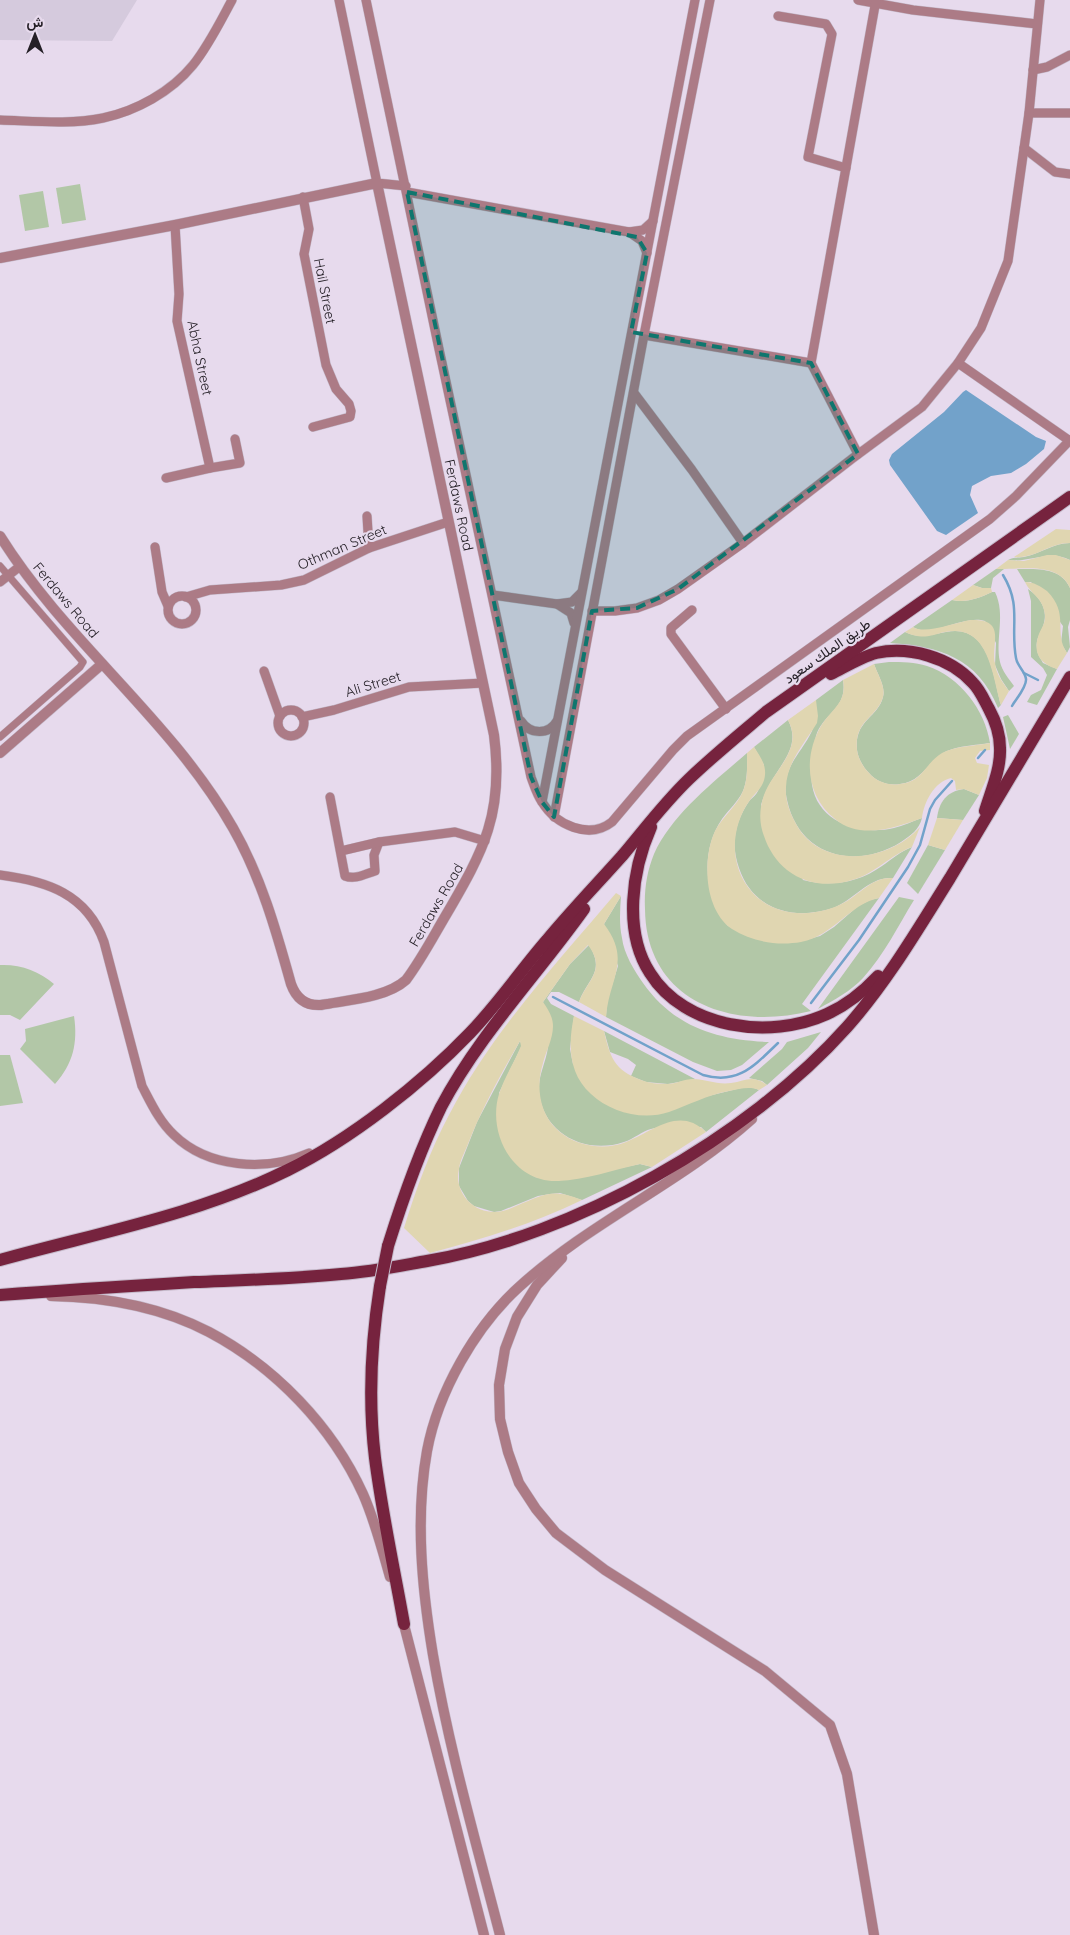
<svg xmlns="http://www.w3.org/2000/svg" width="1070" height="1935" viewBox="0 0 1070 1935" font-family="Quicksand,Vazirmatn,sans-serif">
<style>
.education{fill:#d5cadd}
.green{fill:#b2c7a7}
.sand{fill:#e0d6b1}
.water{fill:#72a2ca}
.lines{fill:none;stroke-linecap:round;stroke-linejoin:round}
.stream{stroke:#72a2ca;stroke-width:2.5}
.pedestrian-casing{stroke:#c4b9c9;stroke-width:8}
.minor-casing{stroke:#c4b9c9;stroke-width:10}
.tertiary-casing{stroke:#c4b9c9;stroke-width:11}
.primary-casing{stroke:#c4b9c9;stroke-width:14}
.pedestrian{stroke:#ac7b86;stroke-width:7}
.minor{stroke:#ac7b86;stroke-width:9}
.tertiary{stroke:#ac7b86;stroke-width:10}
.primary{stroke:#76233e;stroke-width:12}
.primary-bridge-casing{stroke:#c4b9c9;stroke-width:14;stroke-linecap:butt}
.primary-bridge{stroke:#76233e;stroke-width:12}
.marked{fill:#0f766e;fill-opacity:0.2;stroke:#0f766e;stroke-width:4;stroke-dasharray:10 6;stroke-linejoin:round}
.labels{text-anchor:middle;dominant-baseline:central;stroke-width:4.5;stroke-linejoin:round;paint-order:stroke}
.street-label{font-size:14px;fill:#252027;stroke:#e7daed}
</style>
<rect width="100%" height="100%" fill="#e7daed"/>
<!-- education -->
<path class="education" d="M0 0H137L112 41 0 40Z"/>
<!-- green -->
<g class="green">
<path d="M80 184 86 220 62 224 56 188Z"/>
<path d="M43 191 49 227 25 231 19 195Z"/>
<path d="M1070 543V560C1049 549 1030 563 1008 560 1014 557 1017 558 1024 557 1040 554 1053 543 1070 543Z"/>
<path d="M996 569H1004L993 578 991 588H982L973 585Z"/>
<path d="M1017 569C1037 569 1061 567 1070 588V620L1068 627 1070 647 1067 653 1061 643 1063 626 1031 582H1025Z"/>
<path d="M1028 589C1039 596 1048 609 1044 623 1042 632 1035 638 1037 649 1037 654 1041 659 1043 663L1057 669 1037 705 1027 702 1031 695 1041 690 1047 675 1043 668 1031 657V601Z"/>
<path d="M992 592H995C1006 615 995 639 1000 662 1002 671 1009 679 1014 686L1009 691 1001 679 995 665 996 643 985 621C964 614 931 639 913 627L952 600C967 603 979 598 992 592Z"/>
<path d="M905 632C919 639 931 635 946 632 989 623 993 675 1001 705L998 708C978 658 939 646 890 643Z"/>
<path d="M889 662C902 662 915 662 927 666 960 677 985 710 990 743 978 745 952 746 942 754 927 764 920 782 900 784 888 786 877 782 869 773 863 767 858 758 857 750 854 720 878 718 883 697 886 687 877 673 874 664Z"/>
<path d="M843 680C848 709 823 713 816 736 814 744 814 754 814 762 813 769 811 778 812 785 818 823 861 836 894 828 903 826 913 821 922 818 919 830 911 835 901 842 855 871 799 856 787 800 780 768 800 756 812 731 816 723 815 709 816 700Z"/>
<path d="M1008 715 1019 734 1010 749 1003 717Z"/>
<path d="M788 720C800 743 785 759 774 777 768 786 764 795 761 805L803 880C831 887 858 883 882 866 892 859 900 852 912 847L893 878C869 876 854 900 833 908 794 921 753 910 739 868 735 856 733 844 736 831 738 820 744 808 750 800 753 797 756 795 758 791 762 784 762 773 764 765L754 747Z"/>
<path d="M747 753C747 766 748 779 743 791 738 802 729 809 722 819 700 851 704 897 728 926L802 941 820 936 834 927 858 906 870 900 879 898 802 1004 811 1011C732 1031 646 1002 645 909 644 890 647 871 654 854 672 814 715 781 747 753Z"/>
<path d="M964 789 979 795 963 820 937 818C939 802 947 791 964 789Z"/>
<path d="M928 845 945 850 918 894 907 883Z"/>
<path d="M621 896C620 910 619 924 622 938 624 954 634 970 643 983 674 1027 717 1040 769 1042L742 1065 731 1070 717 1071 693 1062 606 1017 607 1001 618 966 604 924Z"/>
<path d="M899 897 914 900C898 926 884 955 863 978 851 991 834 1000 818 1009Z"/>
<path d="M589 945C606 972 587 979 579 1002L559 992H551L547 998 551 1004 574 1016 570 1049 573 1064 700 1098 741 1088H754L759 1090 706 1132 701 1127C687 1128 665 1125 651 1129 642 1131 634 1139 624 1142 586 1155 543 1134 539 1092 538 1075 546 1063 548 1047 550 1035 545 1014 543 1002L570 964Z"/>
<path d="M0 965C20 964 39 971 54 984L20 1020 10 1015H0Z"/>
<path d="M74 1016C78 1043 73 1064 55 1084L20 1049 26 1041 25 1029Z"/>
<path d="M604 1031 695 1079 668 1084 646 1082 631 1076 636 1065 628 1059 610 1052Z"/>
<path d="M821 1032 808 1048 767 1085 762 1081 749 1078 782 1049 787 1042Z"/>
<path d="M520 1041 522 1045 499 1093 535 1177 556 1181 640 1164 652 1167 582 1200 560 1193 550 1194 538 1196 501 1211 494 1212 474 1206 468 1201 459 1186V1168L477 1122Z"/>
<path d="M0 1055H10L23 1103 0 1106Z"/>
</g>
<!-- sand -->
<g class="sand">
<path d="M1056 529 1070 530V543C1049 543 1035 559 1014 557Z"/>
<path d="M1047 555H1056L1070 560V588C1058 561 1020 570 996 569L1008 560 1024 561Z"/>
<path d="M1025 582C1034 582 1040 586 1047 591 1070 614 1053 632 1067 653L1057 669C1041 664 1033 654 1038 637 1040 629 1046 624 1045 615 1043 597 1031 595 1025 582Z"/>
<path d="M973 585 982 588H991L992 592C979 598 967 603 952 600Z"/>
<path d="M971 620C1007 619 991 643 995 663 996 674 1003 683 1009 691L1001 705C992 675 989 623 945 632 928 636 923 640 905 632L913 627C925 635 956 622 971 620Z"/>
<path d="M874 664C877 673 886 687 883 697 877 718 854 720 857 750 858 758 863 767 869 773 877 782 889 786 900 784 923 782 925 763 942 753 955 746 975 746 990 743V750L980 751 975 758 977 763 989 765 987 778 979 795 964 789 956 790 955 781 951 778C934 782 924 802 922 818 895 828 860 840 835 819 806 796 803 757 821 726 832 708 847 703 843 680Z"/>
<path d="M816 700 818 716 817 723C804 744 787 762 786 787 785 799 789 810 794 820 817 870 887 864 920 827L912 847C890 855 875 874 852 880 830 887 806 885 787 870 777 862 768 849 764 836 759 823 759 809 764 795 773 770 804 750 788 720Z"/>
<path d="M754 747C760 756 766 764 765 775 764 787 756 792 750 800 730 828 729 866 752 892 776 919 818 918 847 901 863 891 873 877 893 878L879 898C848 905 835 935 801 942 778 946 752 942 732 929 704 910 702 859 715 831 723 816 737 806 743 791 748 779 747 766 747 753Z"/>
<path d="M937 818 963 820 945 850 928 845Z"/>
<path d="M616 893 621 896 604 924C632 961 609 978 606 1017L579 1002C587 980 607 970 588 945L570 964 543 1002C548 1009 553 1017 553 1026 553 1039 546 1051 543 1063 535 1089 540 1119 564 1135 581 1147 607 1150 626 1142 654 1131 679 1106 706 1132L652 1167 640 1164C613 1170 585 1180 558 1181 513 1183 487 1133 499 1094 504 1078 515 1061 521 1046L520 1041C501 1074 482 1108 468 1144 465 1152 460 1160 459 1169 454 1191 471 1212 495 1212 502 1212 510 1209 516 1206 545 1194 552 1188 582 1200 533 1224 482 1239 430 1253L404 1228C416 1189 430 1151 449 1115 491 1033 557 963 616 893Z"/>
<path d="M574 1016 604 1031C610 1057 614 1070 641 1080 649 1083 658 1084 667 1084 676 1084 684 1079 693 1079 706 1079 717 1085 731 1083 746 1081 752 1074 767 1085L759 1090C750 1086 739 1089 729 1091 707 1095 689 1105 669 1112 642 1121 610 1112 591 1094 568 1073 568 1044 574 1016Z"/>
</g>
<!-- water -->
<path class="water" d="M966 390 1036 437 1046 441 1044 449 1026 464 1011 473 991 476 972 486 970 495 978 513 946 535 937 531 890 465 889 460 892 454 944 412 963 392Z"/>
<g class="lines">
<!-- stream -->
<g class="stream">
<path d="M1003 575C1022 606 1010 626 1016 658 1017 666 1025 671 1026 679 1027 687 1016 699 1012 706"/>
<path d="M1024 673 1038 680"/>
<path d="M978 758 985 750"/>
<path d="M553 997 703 1075C738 1085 754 1066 778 1043"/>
<path d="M811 1003 859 940 908 867 920 845 930 809 935 800 952 781"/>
</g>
<!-- pedestrian casing -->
<g class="pedestrian-casing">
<path id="pedestrian" d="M0 566 83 662 80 667 0 737"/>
</g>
<!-- minor casing -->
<g class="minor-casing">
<g id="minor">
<path d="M339 0 377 183 406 186"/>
<path d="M366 0 439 349 531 777C534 785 537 795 542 802 556 825 589 840 612 822L673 750 687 736 990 519 1016 496 1070 440"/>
<path d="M858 0 913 10 1037 24"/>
<path d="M778 16 826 24 832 34 808 157 846 168"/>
<path d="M1033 70 1047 67 1070 55"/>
<path d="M1029 113H1070"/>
<path d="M0 120C33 121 70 125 103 118 136 111 171 92 193 65 209 45 220 22 232 0"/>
<path d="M1024 148 1055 172 1070 174"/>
<path d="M407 192 629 232"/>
<path d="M303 197 309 229 304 254 326 365 336 389 349 404 351 411 350 417 313 427"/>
<path d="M175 225 179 294 177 321 210 468"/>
<path d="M647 253 642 241 629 232 643 230 653 221"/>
<path d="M644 335 811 363"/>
<path d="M958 363 1070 441"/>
<path d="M634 393 692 470 743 543"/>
<path d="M858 454 811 363 876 0"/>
<path d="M166 478 210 468 240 463 235 439"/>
<path d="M367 516 369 548"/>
<path d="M155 547 162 592 168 606"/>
<path d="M0 582 19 567"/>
<path d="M493 595 557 604"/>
<circle cx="182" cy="610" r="14"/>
<path d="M186 597 210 590 281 585 304 580 369 548 448 522"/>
<path d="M692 610 671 628V634L726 709"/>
<path d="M592 611H615L637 608 659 600 678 589 743 543 853 458 922 407 958 363 981 328 1008 261 1029 113 1040 0"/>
<path d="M574 623 571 613 557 604 572 602 581 593"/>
<path d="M264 671 280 716"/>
<circle cx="291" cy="723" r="13"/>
<path d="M302 717 334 710 409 687 483 683"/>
<path d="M521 721C530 735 549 735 557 721"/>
<path d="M330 797 345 876C355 880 365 874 375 871L374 855 379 842"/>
<path d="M542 802 695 0"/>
<path d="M554 817 644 335 710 0"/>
<path d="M341 851 379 842 455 832 485 841"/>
<path d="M0 875C47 881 87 894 104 942L142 1086C151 1103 159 1121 174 1135 208 1168 266 1172 309 1153"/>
</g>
</g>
<!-- tertiary casing -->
<g class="tertiary-casing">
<g id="tertiary">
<path d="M0 258 175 225 377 183 494 735C504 813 484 850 446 915 433 937 421 960 406 980 386 998 347 1000 321 1005 305 1006 296 998 291 984 276 930 261 877 233 828 171 719 66 642 0 536"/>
<path d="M0 753 102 664"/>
<path d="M562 1258 537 1285 517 1317 505 1349 499 1385 500 1419 508 1452 519 1483 536 1509 556 1533 605 1570 765 1671 830 1725 847 1774 874 1935"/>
<path d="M51 1296C105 1297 161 1307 209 1332 275 1367 332 1426 363 1494 375 1521 382 1549 390 1577"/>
<path d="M402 1617 484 1935"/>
<path d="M500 1935C476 1842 449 1749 433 1655 422 1589 415 1518 427 1451 438 1392 475 1327 519 1287 590 1222 681 1183 752 1119"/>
</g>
</g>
<!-- primary casing -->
<g class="primary-casing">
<g id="primary">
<path d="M831 674C845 667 861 657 876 653 909 646 950 657 973 683 980 690 984 700 989 709 995 720 1000 735 1000 748 1001 769 991 791 985 811"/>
<path d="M651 827C632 870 623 931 650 973 685 1029 770 1040 827 1014 847 1005 863 992 878 976"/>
<path d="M388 1246C403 1198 419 1152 441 1107 479 1035 537 975 584 909"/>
<path d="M0 1260C97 1233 197 1215 288 1170 351 1139 421 1084 470 1033 498 1004 521 970 547 940 571 911 597 884 622 856 644 830 664 803 689 779 714 755 740 734 766 712L1070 497"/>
<path d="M380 1286C371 1343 368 1400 375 1458 382 1513 394 1568 404 1624"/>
<path d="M0 1295C65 1290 129 1286 194 1282 243 1280 292 1279 341 1274 370 1272 399 1266 427 1261 574 1236 748 1138 847 1027 887 982 918 929 950 878 990 811 1030 744 1070 677"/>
</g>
</g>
<!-- pedestrian -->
<use href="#pedestrian" class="pedestrian"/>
<!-- minor -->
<use href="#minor" class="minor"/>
<!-- tertiary -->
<use href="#tertiary" class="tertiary"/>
<!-- primary -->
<use href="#primary" class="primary"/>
<!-- primary-bridge casing -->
<g class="primary-bridge-casing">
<path id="primary-bridge" d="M380 1286 388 1246"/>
</g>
<!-- primary-bridge -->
<use href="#primary-bridge" class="primary-bridge"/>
</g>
<!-- marked area -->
<path class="marked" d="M407 192 637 237 647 253 631 332 811 363 858 454 678 589 637 608 592 611 554 817 542 802 531 777Z"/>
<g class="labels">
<!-- street labels -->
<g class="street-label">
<text transform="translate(325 291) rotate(79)">Hail Street</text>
<text transform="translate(200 358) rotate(78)">Abha Street</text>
<text transform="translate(459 505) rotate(78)">Ferdaws Road</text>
<text transform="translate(342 547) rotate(-23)">Othman Street</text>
<text transform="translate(66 600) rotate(50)">Ferdaws Road</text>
<text transform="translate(827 651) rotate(-35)">طريق الملك سعود</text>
<text transform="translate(373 684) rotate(-17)">Ali Street</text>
<text transform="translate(436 905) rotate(-60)">Ferdaws Road</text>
</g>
</g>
<!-- north arrow -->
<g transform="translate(35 35)" stroke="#e7daed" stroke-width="4" paint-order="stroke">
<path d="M0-4L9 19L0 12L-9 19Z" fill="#252027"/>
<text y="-8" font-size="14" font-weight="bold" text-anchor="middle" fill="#252027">ش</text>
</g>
</svg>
